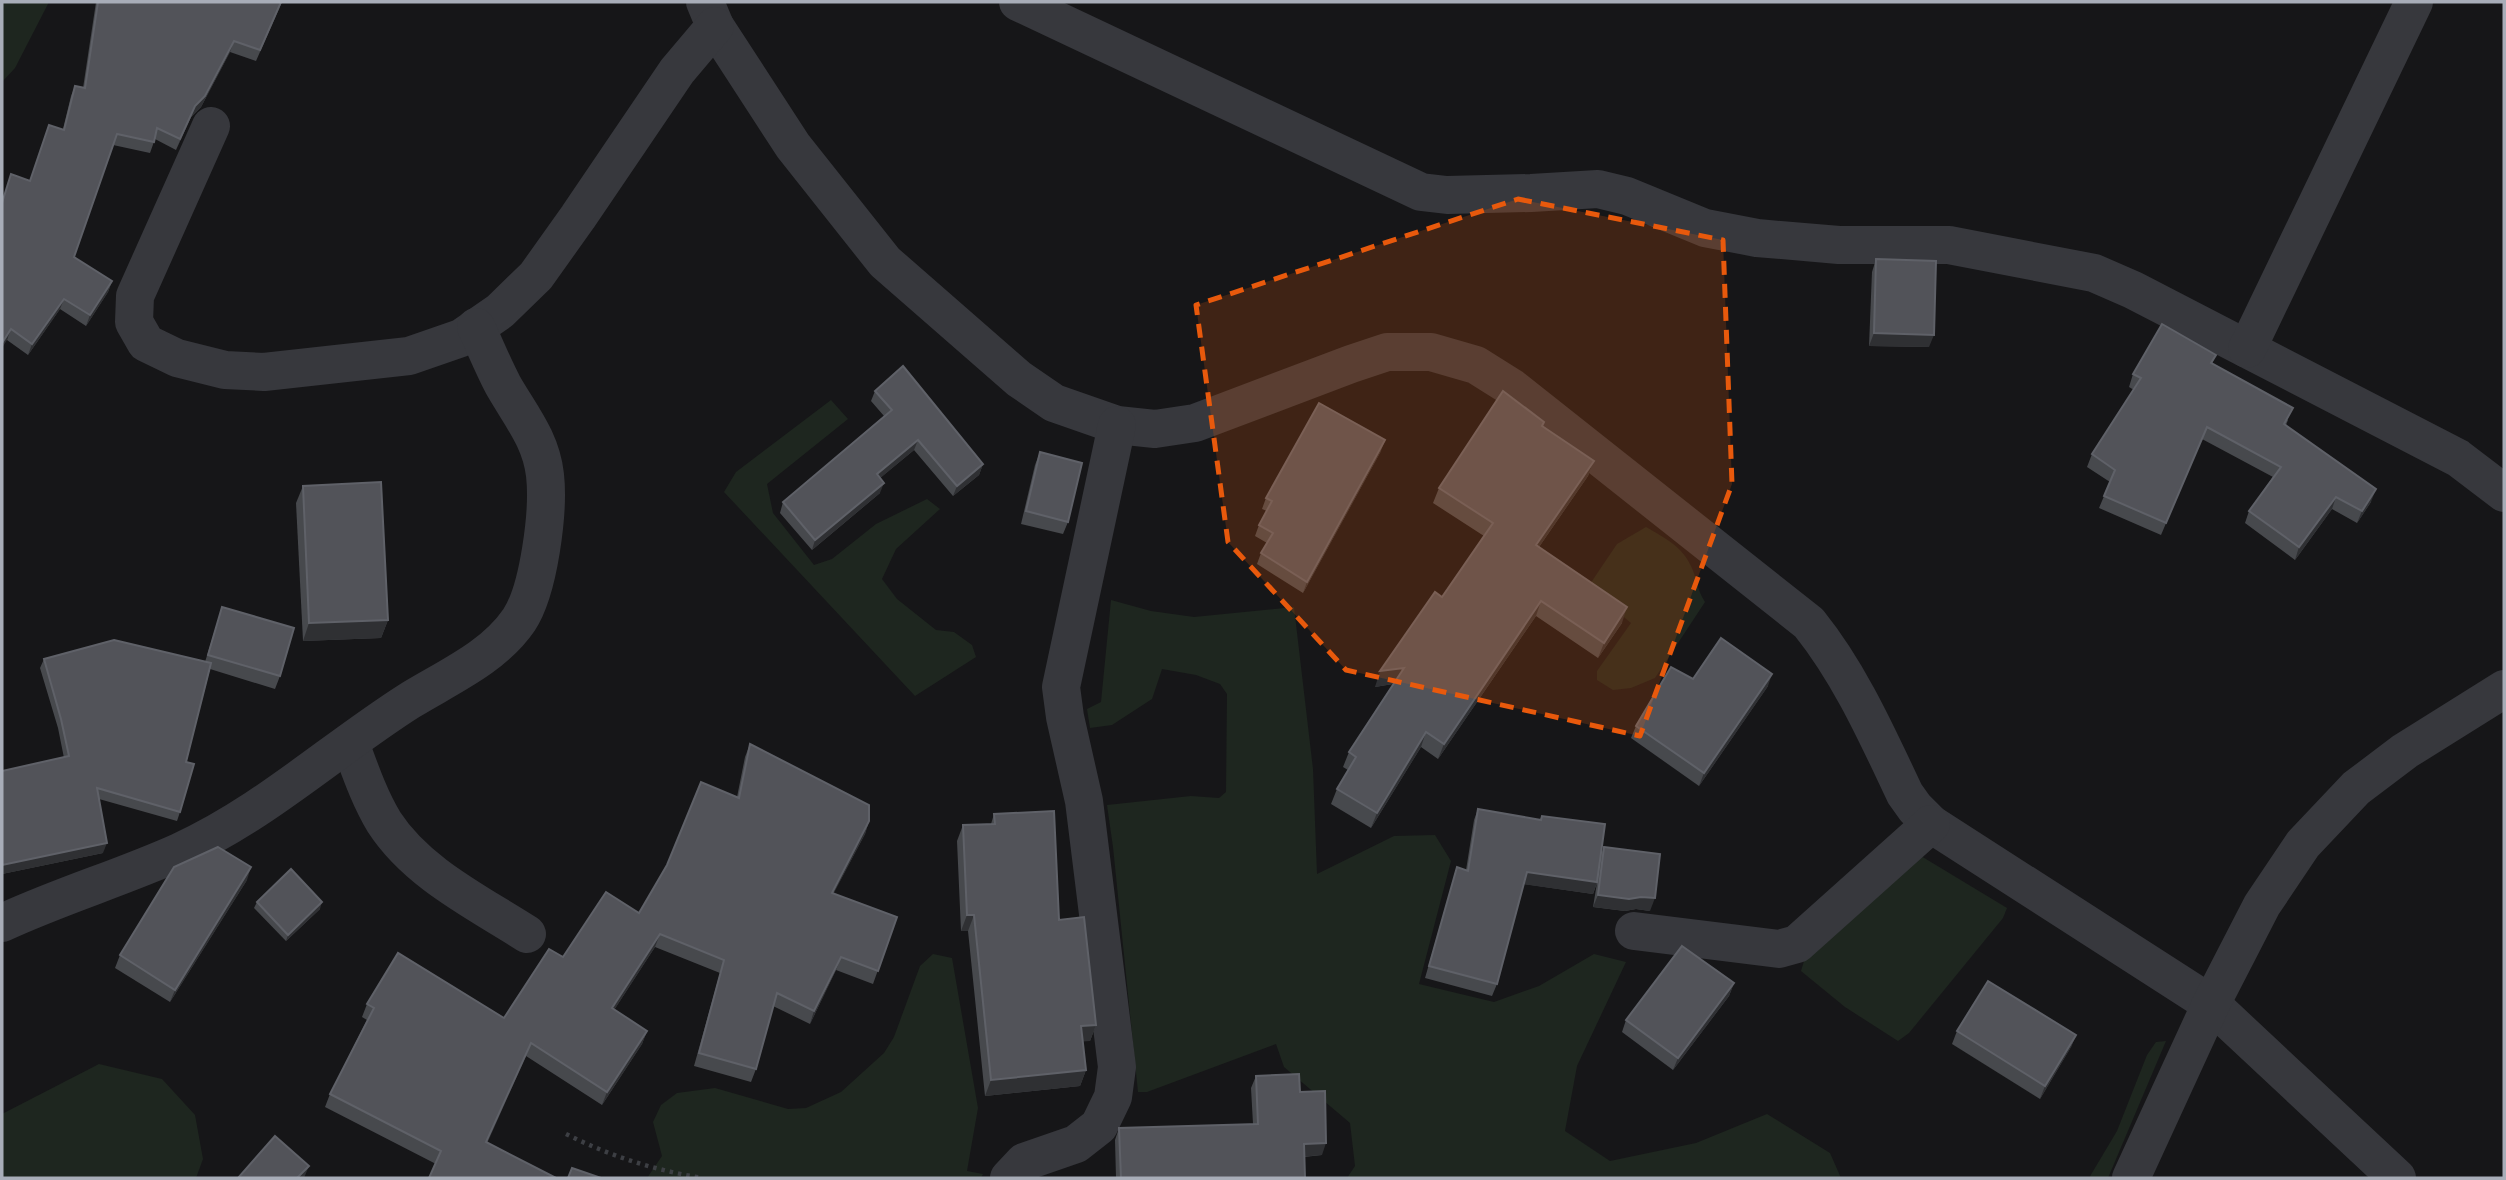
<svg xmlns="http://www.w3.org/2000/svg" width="2506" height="1180" viewBox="0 0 2506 1180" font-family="'Roboto Condensed',sans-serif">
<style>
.green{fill:#1e261f}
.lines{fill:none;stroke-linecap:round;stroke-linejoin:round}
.path{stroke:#3d3f44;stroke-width:4.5;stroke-dasharray:3.5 5;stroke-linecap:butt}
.minor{stroke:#37383d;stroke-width:38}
.wall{fill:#47494d}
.shaded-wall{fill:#2f3033}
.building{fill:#525359;stroke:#5f6168;stroke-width:2}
.marked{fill:#e8590c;fill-opacity:0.2;stroke:#e8590c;stroke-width:5;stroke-dasharray:14 9;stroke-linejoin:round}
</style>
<rect width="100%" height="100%" fill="#161618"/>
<!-- green -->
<g class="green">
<path d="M2 2H49L15 68 2 82Z"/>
<path d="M831 400 848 419 767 484 773 513 814 565 832 559 876 524 927 499 940 509 896 549 882 579 897 599 936 630 954 632 972 645 976 657 915 696 724 492 736 472Z"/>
<path d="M1646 527C1663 537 1682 546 1691 566 1697 578 1697 590 1705 602L1655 678 1631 688 1613 690 1597 680V671L1631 623 1588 587 1617 544Z"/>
<path d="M1111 600 1151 611 1194 617 1294 607 1313 769 1317 874 1394 836 1435 835 1451 861 1419 984 1494 1002 1539 986 1594 954 1626 962 1577 1066 1565 1131 1610 1161 1696 1143 1767 1114 1830 1153 1841 1178H1347L1355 1166 1350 1123 1284 1067 1276 1044 1147 1092H1138L1113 847 1107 805 1191 796 1219 798 1226 792 1227 694 1220 684 1196 675 1162 669 1152 699 1112 725 1090 728 1087 709 1101 702Z"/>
<path d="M1916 853 2007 908 2003 918 1909 1033 1898 1041 1845 1007 1801 971 1804 961Z"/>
<path d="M933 954 952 958 978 1108 967 1171 983 1174 981 1178H647L662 1156 653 1122 661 1105 677 1093 715 1088 788 1109 806 1108 841 1092 884 1053 894 1037 920 966Z"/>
<path d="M2166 1041 2108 1178H2089L2117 1131 2147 1055 2156 1042Z"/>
<path d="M99 1064 162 1079 195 1115 203 1159 196 1178H2V1114Z"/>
</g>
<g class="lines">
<!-- path -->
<path class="path" d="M566 1134C610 1156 654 1170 702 1178"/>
<!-- minor -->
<g class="minor">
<path d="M705 2 715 26 793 146 885 262 1019 379 1054 403 1117 425 1155 429 1195 423 1351 364 1387 352H1431L1476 365 1511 387 1809 623C1850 674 1877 735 1905 794L1915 808 1931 824 2211 1004 2397 1178"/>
<path d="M1018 2 1421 192 1447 195 1531 193 1598 189 1627 196 1705 228 1757 238 1839 245H1949L2094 273 2133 290 2458 458 2504 493"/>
<path d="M211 126 135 296 134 322 146 343 177 358 225 370 264 372 409 356 461 338 500 311 536 276 578 217 677 71 715 26"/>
<path d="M2247 349 2414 2"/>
<path d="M350 743C360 770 369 797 384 822 417 873 477 902 527 934"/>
<path d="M2 923C60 896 121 878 179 852 263 814 332 750 409 701 448 677 493 658 519 620 539 590 549 511 545 475 541 439 520 415 503 385 493 366 485 346 476 327"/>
<path d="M1634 931 1779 949 1797 944 1931 824"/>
<path d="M1009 1178 1024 1162 1076 1144 1099 1126 1113 1097 1117 1067 1084 801 1065 717 1061 687 1117 425"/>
<path d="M2131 1178 2211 1004 2262 905 2303 844 2356 788 2405 751 2504 689"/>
</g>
</g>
<!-- wall -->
<g class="wall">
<path d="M96 2H282L256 61 230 52 201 107 191 117 176 150 155 139 150 153 113 145 74 257 112 281 108 292 86 326 60 309 28 355 7 340 30 181 63 129 71 96 75 86 83 88Z"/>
<path d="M1876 259 1929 347 1869 346 1872 272Z"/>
<path d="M2216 355 2212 364 2288 420 2286 425 2371 502 2357 523 2332 509 2295 560 2245 523 2249 511 2273 477 2202 439 2161 535 2099 508 2110 482 2087 467 2092 454 2134 390 2129 387 2133 374Z"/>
<path d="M875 391 983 464 979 475 953 496 914 450 880 478V493L812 550 780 513 783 502 884 416 871 401Z"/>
<path d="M1543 426 1594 461 1588 476 1539 547 1622 623 1598 658 1536 616 1438 759 1421 747 1371 828 1331 804 1337 789 1348 770 1343 767 1349 752 1393 684 1375 687 1442 597 1484 536 1433 503 1439 488Z"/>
<path d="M1381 451 1303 593 1257 564 1261 553 1267 543 1255 536 1259 525 1267 511 1262 509 1266 498Z"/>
<path d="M1040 452 1068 522 1063 534 1021 524 1035 465Z"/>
<path d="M303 486 388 620 381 638 303 641 296 503Z"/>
<path d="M222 607 280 676 275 689 210 669 186 762 180 812 177 821 99 799 103 853 2 874 64 758 58 728 40 668 44 659 205 662Z"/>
<path d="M1693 679 1768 686 1699 786 1631 738 1636 726Z"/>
<path d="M750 744 869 821 865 834 833 894 897 917 873 984 836 970 810 1024 773 1006 756 1069 751 1082 694 1066 720 973 655 947 614 1010 647 1031 642 1044 602 1105 526 1056 436 1164 325 1107 330 1094 367 1020 362 1017 367 1004 504 1018 563 957 639 913 737 797 745 757Z"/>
<path d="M1478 809 1541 820 1542 816 1600 857 1604 847 1650 911 1636 909 1625 911 1593 907 1597 883 1593 894 1524 884 1497 984 1492 996 1425 978 1457 867 1466 870 1474 820Z"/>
<path d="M994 814 1059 920 1096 1025 1090 1041H1083L1086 1070 1080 1086 985 1096 968 931H961L957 841 963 825 991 824Z"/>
<path d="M247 880 170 1002 115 968 120 955Z"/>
<path d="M257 902 320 909 286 941 254 908Z"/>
<path d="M1734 983 1729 996 1673 1070 1622 1032 1626 1020Z"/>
<path d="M1957 1031 2076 1035 2071 1047 2040 1099 1952 1044Z"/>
<path d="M1256 1076 1300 1092 1322 1155 1304 1157 1305 1178H1116L1115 1140 1119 1128 1253 1124 1251 1088Z"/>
</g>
<!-- shaded-wall -->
<g class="shaded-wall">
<path d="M234 41 230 52 201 107 191 117 176 150 195 106Z"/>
<path d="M112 281 108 292 86 326 90 315Z"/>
<path d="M64 299 60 309 28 355 32 344Z"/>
<path d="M11 329 7 340 2 348V343Z"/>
<path d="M1874 333 1934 335 1929 347 1869 346Z"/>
<path d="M918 440 914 450 873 484 877 474Z"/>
<path d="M1385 440 1381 451 1303 593 1307 582Z"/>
<path d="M1594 461 1588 476 1530 560 1536 545Z"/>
<path d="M983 464 979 475 953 496 957 486Z"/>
<path d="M884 483 880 493 812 550 815 540Z"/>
<path d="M2376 489 2371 502 2357 523 2362 511Z"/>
<path d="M2336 497 2332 509 2295 560 2299 547Z"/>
<path d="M1541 601 1536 616 1438 759 1444 744Z"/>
<path d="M1627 607 1622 623 1598 658 1604 643Z"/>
<path d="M388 620 381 638 303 641 309 623Z"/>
<path d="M1404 668 1398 683 1375 687 1380 671Z"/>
<path d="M1772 674 1768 686 1699 786 1704 773Z"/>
<path d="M1426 732 1421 747 1371 828 1377 813Z"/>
<path d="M869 821 865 834 827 906 832 893Z"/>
<path d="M107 843 103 853 2 874V865Z"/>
<path d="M251 867 247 880 170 1002 175 990Z"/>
<path d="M1527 872 1597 882 1593 894 1523 884Z"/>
<path d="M1598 895 1641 897 1655 898 1650 911 1636 909 1625 911 1593 907Z"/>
<path d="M322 902 320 909 286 941 288 935Z"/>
<path d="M967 915H974L968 931H961Z"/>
<path d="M660 934 655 947 607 1021 612 1008Z"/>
<path d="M841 957 836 970 810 1024 814 1011Z"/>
<path d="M1734 983 1729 996 1673 1070 1678 1058Z"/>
<path d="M1096 1025 1090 1041 1076 1042 1081 1026Z"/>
<path d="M647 1031 642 1044 602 1105 607 1092Z"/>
<path d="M2076 1035 2071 1047 2040 1099 2045 1086Z"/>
<path d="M531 1043 526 1056 482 1155 486 1142Z"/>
<path d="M1086 1070 1080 1086 985 1096 991 1080Z"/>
<path d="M1326 1143 1322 1155 1299 1157 1304 1144Z"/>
<path d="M309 1166 304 1178H297Z"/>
</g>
<!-- building -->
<g class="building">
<path d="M98 2H281L260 50 234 41 205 96 195 106 180 139 157 128 154 142 117 134 74 257 112 281 90 315 64 299 32 344 11 329 2 343V203L11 174 30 181 49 125 64 130 75 86 85 88Z"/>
<path d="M1876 259 1936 261 1934 335 1874 333Z"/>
<path d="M2162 324 2216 355 2211 363 2293 408 2284 424 2376 489 2362 511 2336 497 2299 547 2249 511 2281 467 2207 427 2166 523 2104 496 2115 470 2092 454 2141 378 2133 374Z"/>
<path d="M903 366 983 464 957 486 918 440 877 474 884 483 815 540 783 502 892 410 875 391Z"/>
<path d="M1503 391 1544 422 1542 426 1594 461 1536 545 1627 607 1604 643 1541 601 1444 744 1426 732 1377 813 1337 789 1356 757 1349 752 1404 668 1380 671 1435 592 1442 597 1493 523 1439 488Z"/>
<path d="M1319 403 1385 440 1307 582 1261 553 1273 533 1259 525 1272 501 1266 498Z"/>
<path d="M1040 452 1082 463 1068 522 1026 511Z"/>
<path d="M381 482 388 620 309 623 303 486Z"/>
<path d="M222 607 294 628 280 676 208 655Z"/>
<path d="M1721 638 1772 674 1704 773 1636 726 1671 667 1693 679Z"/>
<path d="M114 640 211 663 186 762 194 764 180 812 97 788 107 843 2 865V771L69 756 61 719 44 659Z"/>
<path d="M750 744 869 805V821L832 893 897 917 878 971 841 957 814 1011 777 993 756 1069 699 1053 724 960 660 934 612 1008 647 1031 607 1092 531 1043 486 1142 556 1178H429L441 1151 330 1094 374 1008 367 1004 398 953 504 1018 549 949 563 957 606 892 639 913 667 865 701 782 739 798Z"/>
<path d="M1478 809 1541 820 1542 816 1605 824 1597 882 1527 872 1497 984 1429 966 1457 867 1468 871Z"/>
<path d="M1054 811 1059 920 1084 917 1096 1025 1081 1026 1086 1070 991 1080 974 915H967L963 825 995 824 994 814Z"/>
<path d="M218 847 251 867 175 990 120 955 174 867Z"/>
<path d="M1604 847 1660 854 1655 898 1641 897 1629 899 1598 895Z"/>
<path d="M291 869 322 902 288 935 257 902Z"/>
<path d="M1682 946 1734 983 1678 1058 1626 1020Z"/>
<path d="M1988 981 2076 1035 2045 1086 1957 1031Z"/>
<path d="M1299 1074 1300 1092 1325 1091 1326 1143 1304 1144 1305 1178H1121L1119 1128 1258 1124 1256 1076Z"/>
<path d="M275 1136 309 1166 297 1178H238Z"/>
<path d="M572 1168 601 1178H568Z"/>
</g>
<!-- marked area -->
<path class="marked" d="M1518 199 1723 240 1732 484 1640 736 1346 670 1228 542 1196 305Z"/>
<!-- border -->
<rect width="2506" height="1180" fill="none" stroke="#a8adb8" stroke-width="7"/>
</svg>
